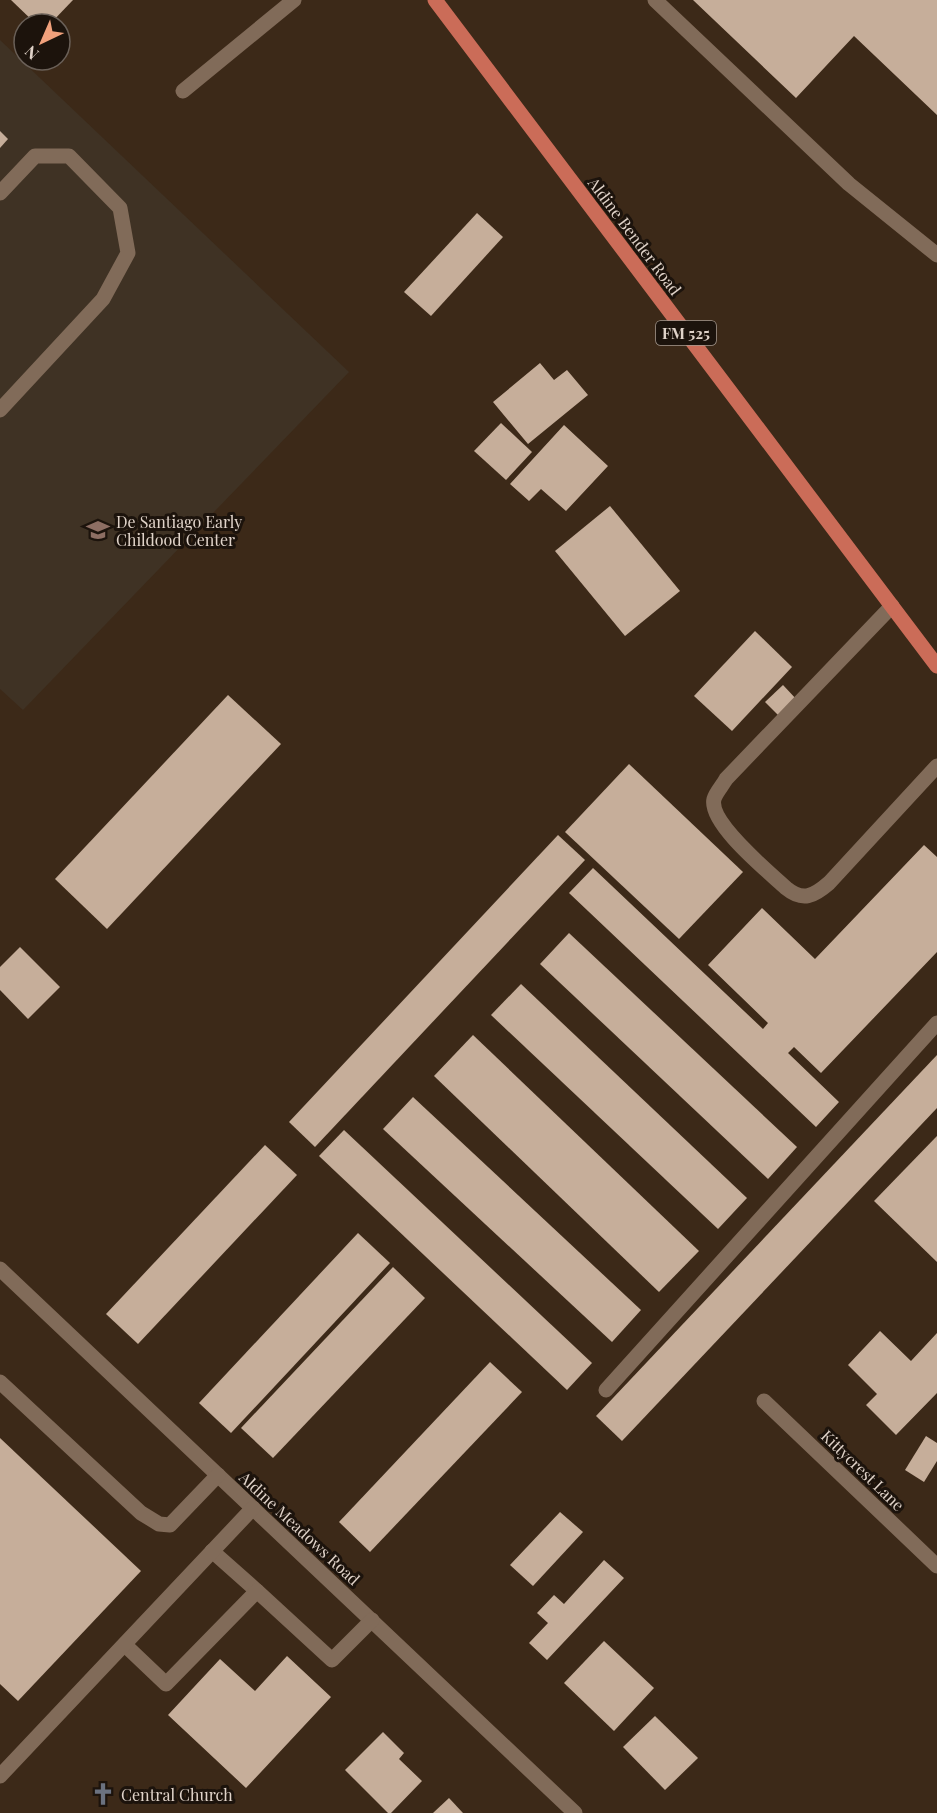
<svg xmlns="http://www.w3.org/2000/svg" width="937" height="1813" viewBox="0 0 937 1813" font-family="'Playfair Display',serif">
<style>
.education{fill:#3f3224}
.building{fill:#c6ae9a}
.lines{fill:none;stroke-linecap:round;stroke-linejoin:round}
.minor{stroke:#816b59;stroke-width:15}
.major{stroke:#cb6c58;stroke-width:15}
.labels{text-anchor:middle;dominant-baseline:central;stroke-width:6;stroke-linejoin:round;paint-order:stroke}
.shield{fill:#1c130c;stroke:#a59990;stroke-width:1.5}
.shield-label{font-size:15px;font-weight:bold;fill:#e0d3c9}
.street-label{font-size:16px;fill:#e0d3c9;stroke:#1c130c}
.poi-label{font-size:16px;fill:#e0d3c9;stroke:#1c130c;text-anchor:start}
</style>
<rect width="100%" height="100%" fill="#3c2918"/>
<!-- education -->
<path class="education" d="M0 40 349 372 23 710 0 689Z"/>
<!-- building -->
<g class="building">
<path d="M11 0H73L50 24H36Z"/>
<path d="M693 0H937V115L854 36 796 98Z"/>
<path d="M0 131 8 139 0 148Z"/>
<path d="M477 213 503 237 431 316 404 292Z"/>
<path d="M540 363 554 380 567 370 588 395 528 444 493 402Z"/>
<path d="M501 423 532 452 506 480 474 451Z"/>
<path d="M564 425 608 466 566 511 541 489 529 501 510 484Z"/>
<path d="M610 506 680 591 625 636 555 551Z"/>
<path d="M755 631 792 667 732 731 694 696Z"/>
<path d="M783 685 798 701 781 718 765 702Z"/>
<path d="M228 695 281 744 107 929 55 879Z"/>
<path d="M629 764 743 872 679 939 565 832Z"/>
<path d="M558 835 585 860 315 1147 289 1122Z"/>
<path d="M924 845 937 857V952L821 1073 794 1047 788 1053 839 1102 816 1127 569 893 593 868 763 1029 768 1023 708 965 762 908 815 959Z"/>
<path d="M569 933 797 1147 768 1179 540 964Z"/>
<path d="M20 947 60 987 28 1019 0 990V967Z"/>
<path d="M521 984 747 1198 718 1229 491 1015Z"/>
<path d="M473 1035 699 1251 659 1292 434 1076Z"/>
<path d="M937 1055V1108L622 1441 596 1416Z"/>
<path d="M413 1097 641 1310 612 1342 383 1129Z"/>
<path d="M344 1130 592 1363 567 1390 319 1156Z"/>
<path d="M937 1136V1262L874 1201Z"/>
<path d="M265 1145 297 1175 138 1344 106 1314Z"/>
<path d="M358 1233 390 1263 231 1433 199 1403Z"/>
<path d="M393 1267 425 1298 273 1458 241 1428Z"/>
<path d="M880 1331 911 1361 937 1333V1393L896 1435 866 1405 877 1394 848 1365Z"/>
<path d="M490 1362 522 1392 370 1552 339 1522Z"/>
<path d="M926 1436 937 1443V1461L924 1482 905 1470Z"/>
<path d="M0 1438 141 1571 18 1701 0 1684Z"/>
<path d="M560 1512 583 1532 533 1586 510 1565Z"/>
<path d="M604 1560 624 1578 547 1660 529 1643 548 1623 537 1613 554 1595 564 1604Z"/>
<path d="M604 1641 654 1688 614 1731 564 1683Z"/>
<path d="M287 1656 331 1697 246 1788 168 1715 220 1659 255 1691Z"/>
<path d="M655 1716 698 1758 665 1790 623 1747Z"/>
<path d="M383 1732 404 1753 399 1759 422 1781 391 1813H388L345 1770Z"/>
<path d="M449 1798 463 1813H433Z"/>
</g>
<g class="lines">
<!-- minor -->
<g class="minor">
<path d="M655 0 849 184 937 255"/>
<path d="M183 91 294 0"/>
<path d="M0 193 35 156H69L120 208 128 253 103 299 0 410"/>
<path d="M892 606 726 779C723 785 716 792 714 799 708 823 769 872 786 888 803 902 814 896 829 883L937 766"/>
<path d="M0 1269 575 1813"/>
<path d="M0 1382 141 1513 159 1524 170 1525 218 1475"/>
<path d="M606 1390 937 1023"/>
<path d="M764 1401 937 1566"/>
<path d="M212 1551 257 1591"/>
<path d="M125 1645 166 1684 257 1591 332 1660 372 1620"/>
<path d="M0 1776 253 1508"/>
</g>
<!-- major -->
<path class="major" d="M435 0 937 666"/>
</g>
<!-- icons -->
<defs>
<g id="school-bare" transform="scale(1.8)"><path d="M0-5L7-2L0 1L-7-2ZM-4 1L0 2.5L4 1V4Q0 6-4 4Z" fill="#8d6e63" stroke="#1c130c" stroke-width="2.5" paint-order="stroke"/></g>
<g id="church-bare" transform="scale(1.8)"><path d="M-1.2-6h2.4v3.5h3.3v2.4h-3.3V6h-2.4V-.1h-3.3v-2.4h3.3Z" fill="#6b7280" stroke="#1c130c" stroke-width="2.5" paint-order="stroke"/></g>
</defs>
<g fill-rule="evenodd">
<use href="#school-bare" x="98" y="530"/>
<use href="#church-bare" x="103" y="1794"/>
</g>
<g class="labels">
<!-- shield labels -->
<rect class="shield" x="656" y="321" width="60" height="24" rx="4.5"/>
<g class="shield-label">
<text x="686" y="333">FM 525</text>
</g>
<!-- street labels -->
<g class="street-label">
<text transform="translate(635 236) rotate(53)">Aldine Bender Road</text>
<text transform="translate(863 1470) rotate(44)">Kittycrest Lane</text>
<text transform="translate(300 1528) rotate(43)">Aldine Meadows Road</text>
</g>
<!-- poi labels -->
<g class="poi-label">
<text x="116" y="521">De Santiago Early<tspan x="116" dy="18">Childood Center</tspan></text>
<text x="121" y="1794">Central Church</text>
</g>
</g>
<!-- north arrow -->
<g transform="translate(42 42) rotate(224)"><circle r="28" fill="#1c130c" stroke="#6a6058" stroke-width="1.5"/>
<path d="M0-4.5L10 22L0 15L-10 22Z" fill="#f1a17c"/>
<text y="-9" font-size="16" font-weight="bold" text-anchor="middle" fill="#e0d3c9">N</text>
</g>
</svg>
